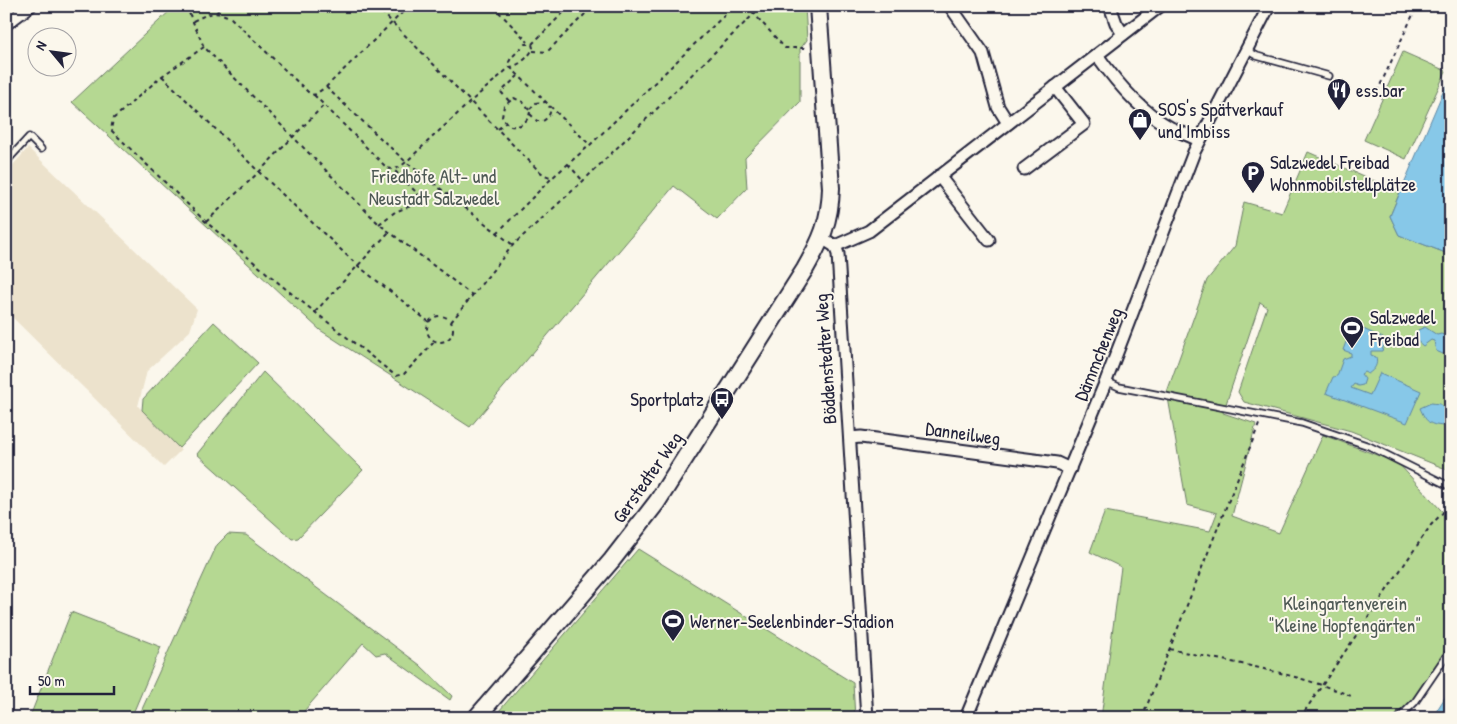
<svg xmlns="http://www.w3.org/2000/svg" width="1457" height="724" viewBox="0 0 1457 724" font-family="'Patrick Hand',sans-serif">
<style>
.built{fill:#ece2cc}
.green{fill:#b5d892;stroke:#6c7d66}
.water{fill:#87c8e8;stroke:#5f86a3}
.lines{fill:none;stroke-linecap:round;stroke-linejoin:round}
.lane-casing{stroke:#22223b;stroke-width:9}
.street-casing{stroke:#22223b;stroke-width:15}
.secondary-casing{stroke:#22223b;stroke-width:20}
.path{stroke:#22223b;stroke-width:2;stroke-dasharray:4 4;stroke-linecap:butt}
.lane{stroke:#fbf7ec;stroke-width:5.5}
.street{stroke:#fbf7ec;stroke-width:11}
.secondary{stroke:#fbf7ec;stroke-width:16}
.labels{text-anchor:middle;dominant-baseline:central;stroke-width:4;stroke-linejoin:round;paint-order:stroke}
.poi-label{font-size:19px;fill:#22223b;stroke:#fbf7ec;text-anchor:start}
.park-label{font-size:19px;fill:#4e5955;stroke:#fbf7ec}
.street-label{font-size:19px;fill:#22223b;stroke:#fbf7ec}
</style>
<rect width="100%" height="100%" fill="#fbf7ec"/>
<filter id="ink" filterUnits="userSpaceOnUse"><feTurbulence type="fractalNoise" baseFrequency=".02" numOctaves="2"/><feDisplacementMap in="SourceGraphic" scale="10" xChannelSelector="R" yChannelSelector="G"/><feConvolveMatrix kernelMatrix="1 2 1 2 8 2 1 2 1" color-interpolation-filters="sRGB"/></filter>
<g filter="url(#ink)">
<!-- built -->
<path class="built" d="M28 148 197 309 190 331 147 371 138 406 181 450 164 467 6 311V173Z"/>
<!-- green -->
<g class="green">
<path d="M182 6H805L807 40 800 49V102L745 158 747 188 717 219 674 186 470 427 320 330 72 102 174 7Z"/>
<path d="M1403 52 1446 71 1406 159 1364 140Z"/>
<path d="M1308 152 1400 192 1390 216 1399 235 1451 255V471L1351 431 1244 402 1238 392 1267 307 1260 302 1223 413 1256 424 1232 516 1279 533 1323 435 1398 463 1451 521V646L1439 660 1406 718H1101L1121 567 1090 552 1105 511 1210 531 1217 513 1187 505 1167 392 1207 280 1235 246 1244 202 1282 213Z"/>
<path d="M214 322 258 363 179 448 142 410 143 399Z"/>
<path d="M263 372 363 470 298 538 292 539 197 454Z"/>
<path d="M228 534 246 535 420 665 452 696 450 700 385 653 376 655 363 643 298 718H138L217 545Z"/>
<path d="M638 549 853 683 855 718H493Z"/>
<path d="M71 612 161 647 131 718H39L31 714Z"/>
</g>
<!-- water -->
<g class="water">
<path d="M1451 80V255L1399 235 1390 216 1443 92Z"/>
<path d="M1353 327H1359L1383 338 1385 342 1382 351H1371V355L1376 357C1378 365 1375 369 1368 374L1364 372 1361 374 1365 379 1363 385 1358 386 1354 384 1351 388 1370 395 1380 373 1421 391 1407 423 1326 393 1333 377 1337 376 1343 359 1351 356V353L1343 350 1346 342 1353 344 1354 341 1349 336V331Z"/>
<path d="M1425 327 1437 335 1441 334 1450 337 1451 345 1448 351 1443 354 1436 351 1434 341 1431 340 1423 346 1415 339 1418 330Z"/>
<path d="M1431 403 1440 404 1450 411 1444 426C1429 425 1426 422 1420 408Z"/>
<path d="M1451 688V713L1447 718H1432Z"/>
</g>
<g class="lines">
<!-- lane casing -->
<g class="lane-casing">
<g id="lane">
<path d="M1246 50 1257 56 1329 76"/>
<path d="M6 162 29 137 41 149"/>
<path d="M1106 381 1119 387 1302 423 1369 446 1451 487"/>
<path d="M1399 718 1415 702 1451 649"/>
</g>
</g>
<!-- street casing -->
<g class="street-casing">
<g id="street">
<path d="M950 6 983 53 998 107 1008 123"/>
<path d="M1110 6 1116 23 1123 34"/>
<path d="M6 24 30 6"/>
<path d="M1097 55C1116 82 1141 112 1171 128 1180 132 1190 136 1199 140"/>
<path d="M1024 169 1084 124 1055 87"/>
<path d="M939 176 989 240"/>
<path d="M822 238 835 246 838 254 867 718"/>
<path d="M835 246 869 231 1160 6"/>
<path d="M850 438 861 437 1057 463 1070 469"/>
<path d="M966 718 1106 381 1194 152 1269 6"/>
</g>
</g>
<!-- secondary casing -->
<g class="secondary-casing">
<path id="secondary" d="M476 718 612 560 657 502 805 269C821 241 830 222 831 188L818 6"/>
</g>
<!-- path -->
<g class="path">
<path d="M186 6 204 47 379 224 472 295"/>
<path d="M376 6 526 158C534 165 543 178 553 177L590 145 734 6"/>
<path d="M493 6 528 42"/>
<path d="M747 6 785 48H806"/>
<path d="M217 12 220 6"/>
<path d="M193 21C208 14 215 9 231 18L308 92 314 95 326 87 409 6"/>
<path d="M532 44 570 6"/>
<path d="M204 47 162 76 113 119 111 130 206 222 287 290 396 376 404 374 435 341"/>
<path d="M533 51 547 52 593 6"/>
<path d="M510 67 590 145"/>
<path d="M162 76 259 172 324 105"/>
<path d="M326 87 406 162 513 245"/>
<path d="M1377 92 1417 6"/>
<path d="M314 95 386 167C394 172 400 167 406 162L470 102 510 67C519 66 530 56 533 48L532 44H525L511 58 509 62 511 66"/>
<path d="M509 101 501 92 518 76"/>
<path d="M530 109 535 103 546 102"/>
<path d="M529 110 523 102 514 98 504 106 502 117 508 125C518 129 528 123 530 112"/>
<path d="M530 114 537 121H543C549 117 552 112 549 106"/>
<path d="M498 129 505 123"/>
<path d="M568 164 583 181"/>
<path d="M206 222 259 172 357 265 429 322"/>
<path d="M379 224 395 212 413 205 417 200 418 194 394 170"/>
<path d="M497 233 552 178"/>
<path d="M315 312 389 232"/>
<circle cx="440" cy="329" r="13"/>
<path d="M451 322 513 245 583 181 762 6"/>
<path d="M6 649C12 659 12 664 6 674"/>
<path d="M1169 649C1230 662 1293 672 1351 696"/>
<path d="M6 716 9 718"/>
<path d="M1142 718 1260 422"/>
<path d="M1300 718 1431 525 1451 504"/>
</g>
<!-- lane -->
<use href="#lane" class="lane"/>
<!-- street -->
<use href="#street" class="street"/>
<!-- secondary -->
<use href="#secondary" class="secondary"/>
</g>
</g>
<!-- icons -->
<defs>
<g id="restaurant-pin" transform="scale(1.25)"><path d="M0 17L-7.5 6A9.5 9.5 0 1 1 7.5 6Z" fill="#22223b" stroke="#fbf7ec"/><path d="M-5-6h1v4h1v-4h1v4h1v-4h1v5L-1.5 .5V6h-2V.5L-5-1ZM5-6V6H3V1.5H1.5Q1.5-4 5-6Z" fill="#fff"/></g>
<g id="shop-pin" transform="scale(1.25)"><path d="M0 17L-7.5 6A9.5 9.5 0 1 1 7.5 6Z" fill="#22223b" stroke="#fbf7ec"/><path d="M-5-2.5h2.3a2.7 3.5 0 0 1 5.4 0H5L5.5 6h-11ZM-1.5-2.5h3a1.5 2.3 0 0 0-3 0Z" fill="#fff"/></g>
<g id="parking-pin" transform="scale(1.25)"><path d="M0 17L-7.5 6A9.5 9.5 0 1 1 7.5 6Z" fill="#22223b" stroke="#fbf7ec"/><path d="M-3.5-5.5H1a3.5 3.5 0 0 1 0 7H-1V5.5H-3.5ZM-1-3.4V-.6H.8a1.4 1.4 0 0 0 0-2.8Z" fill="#fff"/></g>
<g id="stadium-pin" transform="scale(1.25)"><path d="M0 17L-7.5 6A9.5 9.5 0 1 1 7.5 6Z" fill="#22223b" stroke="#fbf7ec"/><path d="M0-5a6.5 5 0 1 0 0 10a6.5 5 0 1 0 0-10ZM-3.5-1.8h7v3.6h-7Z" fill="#fff"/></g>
<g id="bus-pin" transform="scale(1.25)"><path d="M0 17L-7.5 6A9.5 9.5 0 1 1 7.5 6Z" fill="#22223b" stroke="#fbf7ec"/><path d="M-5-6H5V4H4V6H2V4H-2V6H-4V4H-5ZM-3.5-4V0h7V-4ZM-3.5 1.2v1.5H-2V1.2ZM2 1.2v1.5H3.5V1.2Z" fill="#fff"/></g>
</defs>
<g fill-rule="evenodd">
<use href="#restaurant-pin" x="1339" y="90"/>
<use href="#shop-pin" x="1140" y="120"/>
<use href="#parking-pin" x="1253" y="173"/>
<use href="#stadium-pin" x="1352" y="328"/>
<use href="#bus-pin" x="722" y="399"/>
<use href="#stadium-pin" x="673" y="621"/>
</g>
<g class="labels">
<!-- poi labels -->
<g class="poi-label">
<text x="1356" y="90">ess.bar</text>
<text x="1158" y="109">SOS's Spätverkauf<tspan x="1158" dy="22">und Imbiss</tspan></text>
<text x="1270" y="162">Salzwedel Freibad<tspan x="1270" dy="22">Wohnmobilstellplätze</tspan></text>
<text x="1370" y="317">Salzwedel<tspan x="1370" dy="22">Freibad</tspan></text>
<text x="704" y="399" text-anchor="end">Sportplatz</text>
<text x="690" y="621">Werner-Seelenbinder-Stadion</text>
</g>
<!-- park labels -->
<g class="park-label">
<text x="434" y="176">Friedhöfe Alt- und<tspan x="434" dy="22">Neustadt Salzwedel</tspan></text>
<text x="1345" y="603">Kleingartenverein<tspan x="1345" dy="22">"Kleine Hopfengärten"</tspan></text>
</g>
<!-- street labels -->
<g class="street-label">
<text transform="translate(1098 354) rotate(-68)">Dämmchenweg</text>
<text transform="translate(825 359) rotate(-94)">Böddenstedter Weg</text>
<text transform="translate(963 433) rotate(8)">Danneilweg</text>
<text transform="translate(647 477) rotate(-55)">Gerstedter Weg</text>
</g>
</g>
<!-- margin -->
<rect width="1457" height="724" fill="none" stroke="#fbf7ec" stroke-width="25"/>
<rect x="12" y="12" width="1432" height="699" fill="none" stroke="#22223b" stroke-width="2" filter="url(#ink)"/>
<!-- north arrow -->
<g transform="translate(52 52) rotate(299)"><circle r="24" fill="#fbf7ec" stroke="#a4a2a5"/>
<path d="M0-4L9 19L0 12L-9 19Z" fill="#22223b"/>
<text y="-8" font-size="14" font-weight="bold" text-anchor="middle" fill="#22223b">N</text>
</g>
<!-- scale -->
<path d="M30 686v8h84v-8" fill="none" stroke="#22223b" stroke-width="2.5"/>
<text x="38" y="686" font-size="15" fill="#22223b" stroke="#fbf7ec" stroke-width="4" paint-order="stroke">50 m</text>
</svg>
